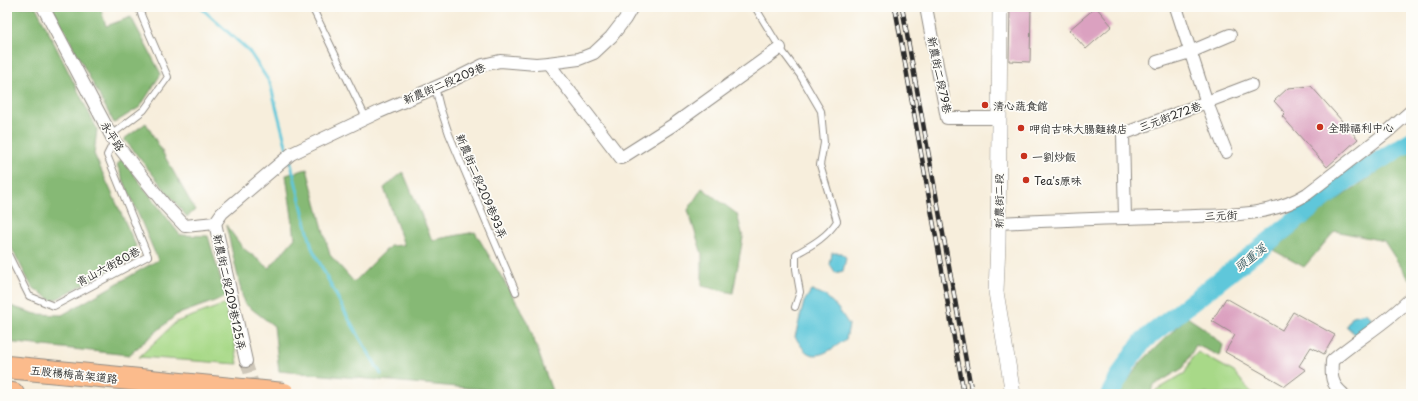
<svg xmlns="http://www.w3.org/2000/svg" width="1418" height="401" viewBox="0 0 1418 401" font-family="'Playpen Sans','LXGW WenKai TC',sans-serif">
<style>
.green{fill:#a8d988;stroke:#6a825a}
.forest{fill:#86b974;stroke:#587250}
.water{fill:#5ec7da;stroke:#447982}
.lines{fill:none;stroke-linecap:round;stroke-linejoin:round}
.stream{stroke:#5ec7da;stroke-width:3}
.river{stroke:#5ec7da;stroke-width:19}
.building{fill:#dba1c0}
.minor-tunnel{stroke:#cec7b9;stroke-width:12;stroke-dasharray:12 6;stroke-linecap:butt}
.service-casing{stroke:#918c84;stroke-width:8}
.minor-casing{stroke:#918c84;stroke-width:14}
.tertiary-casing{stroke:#918c84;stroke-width:16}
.motorway-casing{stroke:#918c84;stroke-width:24}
.service{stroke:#fff;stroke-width:6}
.minor{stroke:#fff;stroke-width:12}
.tertiary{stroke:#fff;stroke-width:15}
.motorway{stroke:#fbbb8c;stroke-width:22}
.rail-casing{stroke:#2b2b2b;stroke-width:4.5}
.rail{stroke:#fdfcf7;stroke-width:3;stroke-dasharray:9;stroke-linecap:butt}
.motorway-bridge-casing{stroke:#918c84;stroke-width:24;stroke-linecap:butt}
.motorway-bridge{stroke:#fbbb8c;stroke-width:22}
.poi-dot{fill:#c8321e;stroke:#fdfcf7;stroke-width:1.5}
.labels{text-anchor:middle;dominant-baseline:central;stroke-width:3.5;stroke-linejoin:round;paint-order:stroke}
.street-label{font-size:11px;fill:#2b2b2b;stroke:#fdfcf7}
.poi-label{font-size:11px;fill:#2b2b2b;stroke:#fdfcf7;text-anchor:start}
.water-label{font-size:12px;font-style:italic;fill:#3a5a60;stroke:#fdfcf7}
</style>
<rect width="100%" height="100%" fill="#fdfcf7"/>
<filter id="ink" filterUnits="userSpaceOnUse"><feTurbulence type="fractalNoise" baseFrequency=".025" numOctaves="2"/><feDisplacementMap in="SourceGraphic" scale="8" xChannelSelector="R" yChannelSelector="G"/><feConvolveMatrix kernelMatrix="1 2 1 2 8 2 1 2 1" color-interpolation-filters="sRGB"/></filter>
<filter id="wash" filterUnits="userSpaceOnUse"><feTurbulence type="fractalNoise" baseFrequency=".012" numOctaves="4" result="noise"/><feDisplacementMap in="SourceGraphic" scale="16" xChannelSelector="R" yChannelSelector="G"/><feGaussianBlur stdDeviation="0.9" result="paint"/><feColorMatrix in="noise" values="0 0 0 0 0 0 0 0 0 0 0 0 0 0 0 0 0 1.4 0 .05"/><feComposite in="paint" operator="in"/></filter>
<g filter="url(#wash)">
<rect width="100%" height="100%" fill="#f7eedc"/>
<!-- green -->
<g class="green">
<path d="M228 303 238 364 139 357 176 322Z"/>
<path d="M1198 352 1234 372 1251 392 1256 394H1154L1156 390 1185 373 1192 358Z"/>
</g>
<!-- forest -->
<g class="forest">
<path d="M7 7H36L97 129 94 154 136 246 131 258 53 301 32 287 7 239Z"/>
<path d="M52 7H100L106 26 131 17 161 74 140 107 114 123Z"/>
<path d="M146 123 195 210 187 217 124 139Z"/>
<path d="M1411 149V279H1409L1384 241 1335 231 1304 267 1273 250 1335 201Z"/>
<path d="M122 159 180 235 208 236 226 297 176 315 129 355 7 342V305L36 314 62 315 158 260 117 165Z"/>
<path d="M307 169 330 255 354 282 390 246 404 245 384 188 403 172 432 240 475 232 527 320 553 394H535L279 371 274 326 244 303 226 225 243 248 269 268 295 238 286 175Z"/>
<path d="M702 188 737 214 743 237 733 293 702 286V254L688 210Z"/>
<path d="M1187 317 1202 327 1223 345 1220 356 1196 345 1183 368 1153 386 1150 394H1118L1141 362Z"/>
</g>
<!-- water -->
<g class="water">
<path d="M832 253H842L846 258 843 271 835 273 830 265Z"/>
<path d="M811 291C829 292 840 311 849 325L846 339C836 346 820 360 808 353 803 350 799 342 795 337L804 302Z"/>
<path d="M1365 313 1371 317 1372 325 1356 335 1346 326 1353 316Z"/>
</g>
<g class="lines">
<!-- stream -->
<g class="stream">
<path d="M200 7 249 51 270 83 288 153"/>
<path d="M290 160 312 248 347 316 381 374"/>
</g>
<!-- river -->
<path class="river" d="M1110 394 1127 363 1144 340 1347 180 1411 141"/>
</g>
<g id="blocks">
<!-- building -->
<g class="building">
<path d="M1010 7H1031L1030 62 1009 61Z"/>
<path d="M1096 7 1112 26 1086 49 1069 30Z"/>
<path d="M1311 86 1358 139 1327 167 1282 116 1285 113 1274 101 1288 88Z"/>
<path d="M1226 298 1282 330 1293 312 1335 335 1324 354 1311 347 1299 366 1306 370 1285 386 1225 352 1235 335 1212 321Z"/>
</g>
</g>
</g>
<g filter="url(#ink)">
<use href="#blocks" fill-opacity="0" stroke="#918c84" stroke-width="1"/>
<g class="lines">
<!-- minor-tunnel -->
<path class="minor-tunnel" d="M246 361 256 394"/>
<!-- service casing -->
<g class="service-casing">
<g id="service">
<path d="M312 7 366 118"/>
<path d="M755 7 780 48 800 75 821 111 824 143 820 165 837 221C827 237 812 245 796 254V269L800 292 795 307"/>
<path d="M435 87 440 107 449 134 516 292"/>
<path d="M111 135 144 110 168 77 142 17 139 7"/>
<path d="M7 252 29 296 54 306 148 256 107 155 114 141"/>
</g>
</g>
<!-- minor casing -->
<g class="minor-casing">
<g id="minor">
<path d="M43 7 114 141 165 205 185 226 215 223"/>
<path d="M926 7 947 118H998"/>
<path d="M1176 7 1207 103 1226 152"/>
<path d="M1157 62 1190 52 1230 35"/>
<path d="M548 63 621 158 673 125 780 48"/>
<path d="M1125 218 1123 134 1251 85"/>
<path d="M215 223 222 213 291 154 379 112 457 78 483 65 500 61 536 64 548 63 579 59 594 53 611 37 625 19 632 7"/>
<path d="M215 223 246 361"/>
<path d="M998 223C1041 221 1083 219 1126 218 1149 217 1172 217 1196 216 1233 215 1274 215 1307 194L1387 132 1411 111"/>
<path d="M1343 394C1331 384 1331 376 1332 361 1357 339 1387 323 1411 298"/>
</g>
</g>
<!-- tertiary casing -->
<g class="tertiary-casing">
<path id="tertiary" d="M1000 7 998 243 996 292 1013 394"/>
</g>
<!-- motorway casing -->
<g class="motorway-casing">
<path id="motorway" d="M7 393 13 394"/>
</g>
<!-- service -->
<use href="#service" class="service"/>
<!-- minor -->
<use href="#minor" class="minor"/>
<!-- tertiary -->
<use href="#tertiary" class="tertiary"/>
<!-- motorway -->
<use href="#motorway" class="motorway"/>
<!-- rail casing -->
<g class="rail-casing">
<g id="rail">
<path d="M895 7 964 394"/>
<path d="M902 7 972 394"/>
</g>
</g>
<!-- rail -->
<use href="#rail" class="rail"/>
<!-- motorway-bridge casing -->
<g class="motorway-bridge-casing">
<path id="motorway-bridge" d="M7 367 284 394"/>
</g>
<!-- motorway-bridge -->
<use href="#motorway-bridge" class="motorway-bridge"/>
</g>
</g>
<!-- markers -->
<g class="poi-dot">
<circle cx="985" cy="105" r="4"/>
<circle cx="1320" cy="127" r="4"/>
<circle cx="1021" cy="128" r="4"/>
<circle cx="1024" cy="156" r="4"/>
<circle cx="1026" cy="180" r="4"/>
</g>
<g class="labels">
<!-- street labels -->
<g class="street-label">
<text transform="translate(940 75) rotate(78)">新農街二段79巷</text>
<text transform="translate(444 83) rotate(-23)">新農街二段209巷</text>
<text transform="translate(1170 116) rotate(-20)">三元街272巷</text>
<text transform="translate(113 136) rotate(58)">永平路</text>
<text transform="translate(482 186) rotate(67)">新農街二段209巷93弄</text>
<text transform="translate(998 201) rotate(-90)">新農街二段</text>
<text transform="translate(1221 215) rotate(-3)">三元街</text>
<text transform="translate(108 266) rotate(-28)">青山六街80巷</text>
<text transform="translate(230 292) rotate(78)">新農街二段209巷125弄</text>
<text transform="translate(74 374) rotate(6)">五股楊梅高架道路</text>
</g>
<!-- poi labels -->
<g class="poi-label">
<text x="993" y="105">清心蔬食館</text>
<text x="1328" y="127">全聯福利中心</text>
<text x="1029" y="128">呷尚古味大腸麵線店</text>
<text x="1032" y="156">一劉炒飯</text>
<text x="1034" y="180">Tea's原味</text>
</g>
<!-- water labels -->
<g class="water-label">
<text transform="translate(1250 257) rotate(-38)">頭重溪</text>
</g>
</g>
<!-- margin -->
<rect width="1418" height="401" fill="none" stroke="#fdfcf7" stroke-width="24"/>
</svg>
